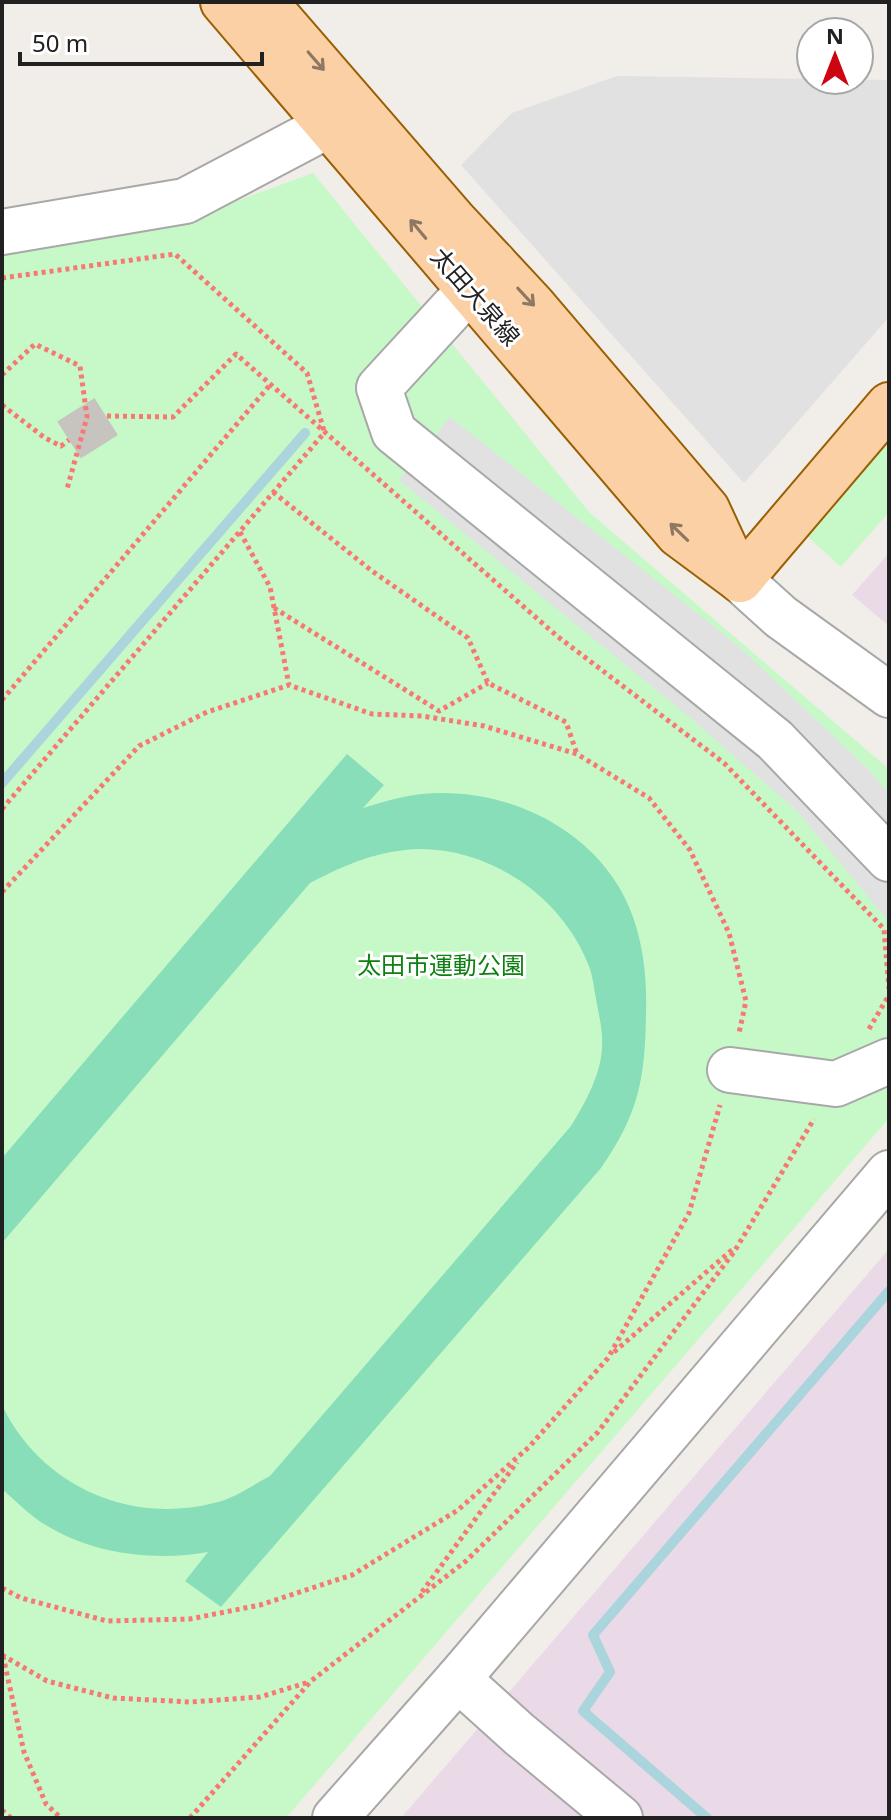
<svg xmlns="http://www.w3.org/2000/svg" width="891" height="1820" viewBox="0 0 891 1820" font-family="'Noto Sans','Noto Sans JP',sans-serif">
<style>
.industrial{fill:#eadae8}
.park{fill:#c7f9c8}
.pitch{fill:#88deb8}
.parking{fill:#e1e1e1}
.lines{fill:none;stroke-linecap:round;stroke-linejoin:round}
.stream{stroke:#aad5dd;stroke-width:10}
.minor-tunnel{stroke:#c7c4c0;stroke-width:44;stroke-dasharray:44 22;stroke-linecap:butt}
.minor-casing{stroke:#a8a8a8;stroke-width:48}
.major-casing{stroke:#9b5f03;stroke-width:48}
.path{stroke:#f77973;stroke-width:5;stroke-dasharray:4 4;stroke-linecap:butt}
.minor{stroke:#fff;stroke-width:44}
.major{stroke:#fad0a4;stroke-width:44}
.oneway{stroke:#8e7862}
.labels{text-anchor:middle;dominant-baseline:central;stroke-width:6;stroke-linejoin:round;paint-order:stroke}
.street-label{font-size:24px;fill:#212121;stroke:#fff}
.park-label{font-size:24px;fill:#0e8011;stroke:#fff}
</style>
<rect width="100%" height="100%" fill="#f1ede8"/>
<!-- industrial -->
<g class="industrial">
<path d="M889 553V626L852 595Z"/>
<path d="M889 1249V1818H401Z"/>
</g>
<!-- park -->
<g class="park">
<path d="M313 173 590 513 889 769V1118L286 1818H2V245L195 216Z"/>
<path d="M889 438V512L841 567 805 534Z"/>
</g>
<!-- pitch -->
<path class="pitch" d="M347 754 384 785 363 808C383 802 402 796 422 794 508 785 604 833 633 917 644 949 647 980 646 1014 645 1079 639 1113 601 1168L221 1607 185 1581 208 1552C157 1561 97 1555 51 1528 33 1519 17 1502 2 1489V1405C40 1485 129 1525 214 1503 233 1499 253 1485 270 1476L571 1126C585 1103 601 1075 602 1047 603 1031 599 1015 596 999 594 989 593 978 590 969 565 900 494 849 420 849 380 850 346 864 310 883L2 1243V1158Z"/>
<!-- parking -->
<g class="parking">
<path d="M617 76 889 80V317L744 483 461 165 512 113Z"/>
<path d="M450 417 736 644 868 769 889 794V922L797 811 687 715 399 480Z"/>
</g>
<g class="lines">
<!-- stream -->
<g class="stream">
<path d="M2 783 305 433"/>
<path d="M707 1818 583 1711 610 1672 593 1635 889 1291"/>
</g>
<!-- minor-tunnel -->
<path class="minor-tunnel" d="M69 440 107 416"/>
<!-- minor casing -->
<g class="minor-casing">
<g id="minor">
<path d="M2 232 185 201 329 125 352 103"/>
<path d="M494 263 379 388 394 432 775 740 889 859"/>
<path d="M740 580 781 617 889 695"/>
<path d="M730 1070 836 1084 889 1061"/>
<path d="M458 1679 519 1734 620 1818"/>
<path d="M335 1818 458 1679 889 1173"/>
</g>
</g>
<!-- major casing -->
<g class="major-casing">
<g id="major">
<path d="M223 2 678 534 740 580"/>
<path d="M265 2 453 219 533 305 707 509 737 574"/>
<path d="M740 580 889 405"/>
</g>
</g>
<!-- path -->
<g class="path">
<path d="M2 278 175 254 307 373 324 431"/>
<path d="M2 375 35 344 80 366 87 417 67 489"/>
<path d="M2 405 45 438 61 446 69 440"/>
<path d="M107 416 173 417 236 354 557 636 724 763 884 929 889 989"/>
<path d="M273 492 372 571 468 638 488 683 566 722 577 754"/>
<path d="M240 532 270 587 289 685"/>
<path d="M274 608 439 711 488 683"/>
<path d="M2 700 270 385"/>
<path d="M2 809 325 432"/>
<path d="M2 892 139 746 207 712 289 685 372 714 422 716 484 726 577 754 649 798 690 850 729 933 746 1001 739 1033"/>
<path d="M869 1029 889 995"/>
<path d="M614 1352 733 1249"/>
<path d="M2 1588 21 1598 107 1621 190 1619 260 1605 352 1575 458 1510 529 1447 608 1358 689 1213 720 1105"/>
<path d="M422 1592 517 1462"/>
<path d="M2 1655 47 1681 113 1698 191 1702 260 1697 309 1682"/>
<path d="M3 1656 24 1752 46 1804 61 1818"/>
<path d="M2 1810 11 1818"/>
<path d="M190 1818 311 1681 466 1561 598 1432 734 1252 814 1119"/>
</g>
<!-- minor -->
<use href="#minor" class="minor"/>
<!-- major -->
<use href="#major" class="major"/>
</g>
<!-- one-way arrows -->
<defs><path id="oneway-shaft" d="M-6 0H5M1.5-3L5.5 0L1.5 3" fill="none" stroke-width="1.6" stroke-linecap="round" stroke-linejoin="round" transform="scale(2)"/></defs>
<g class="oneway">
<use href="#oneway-shaft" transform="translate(316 61) rotate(49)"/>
<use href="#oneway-shaft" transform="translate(418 229) rotate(-130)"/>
<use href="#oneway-shaft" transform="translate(526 297) rotate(47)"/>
<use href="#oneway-shaft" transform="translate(679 532) rotate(-136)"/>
</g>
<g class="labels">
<!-- street labels -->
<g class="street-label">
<text transform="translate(476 296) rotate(49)">太田大泉線</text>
</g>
<!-- park labels -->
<g class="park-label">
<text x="441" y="964">太田市運動公園</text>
</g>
</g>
<!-- border -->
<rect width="891" height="1820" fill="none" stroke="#212121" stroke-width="8"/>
<!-- north arrow -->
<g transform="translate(835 56)"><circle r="38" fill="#ffffff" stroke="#a6a6a6" stroke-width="2"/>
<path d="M0-6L14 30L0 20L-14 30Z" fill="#cd0511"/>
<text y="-12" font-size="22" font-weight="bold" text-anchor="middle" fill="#212121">N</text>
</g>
<!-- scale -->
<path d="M20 52v12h242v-12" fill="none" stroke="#212121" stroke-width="4"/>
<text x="32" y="52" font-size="24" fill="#212121" stroke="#ffffff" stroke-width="6" paint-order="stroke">50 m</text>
</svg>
